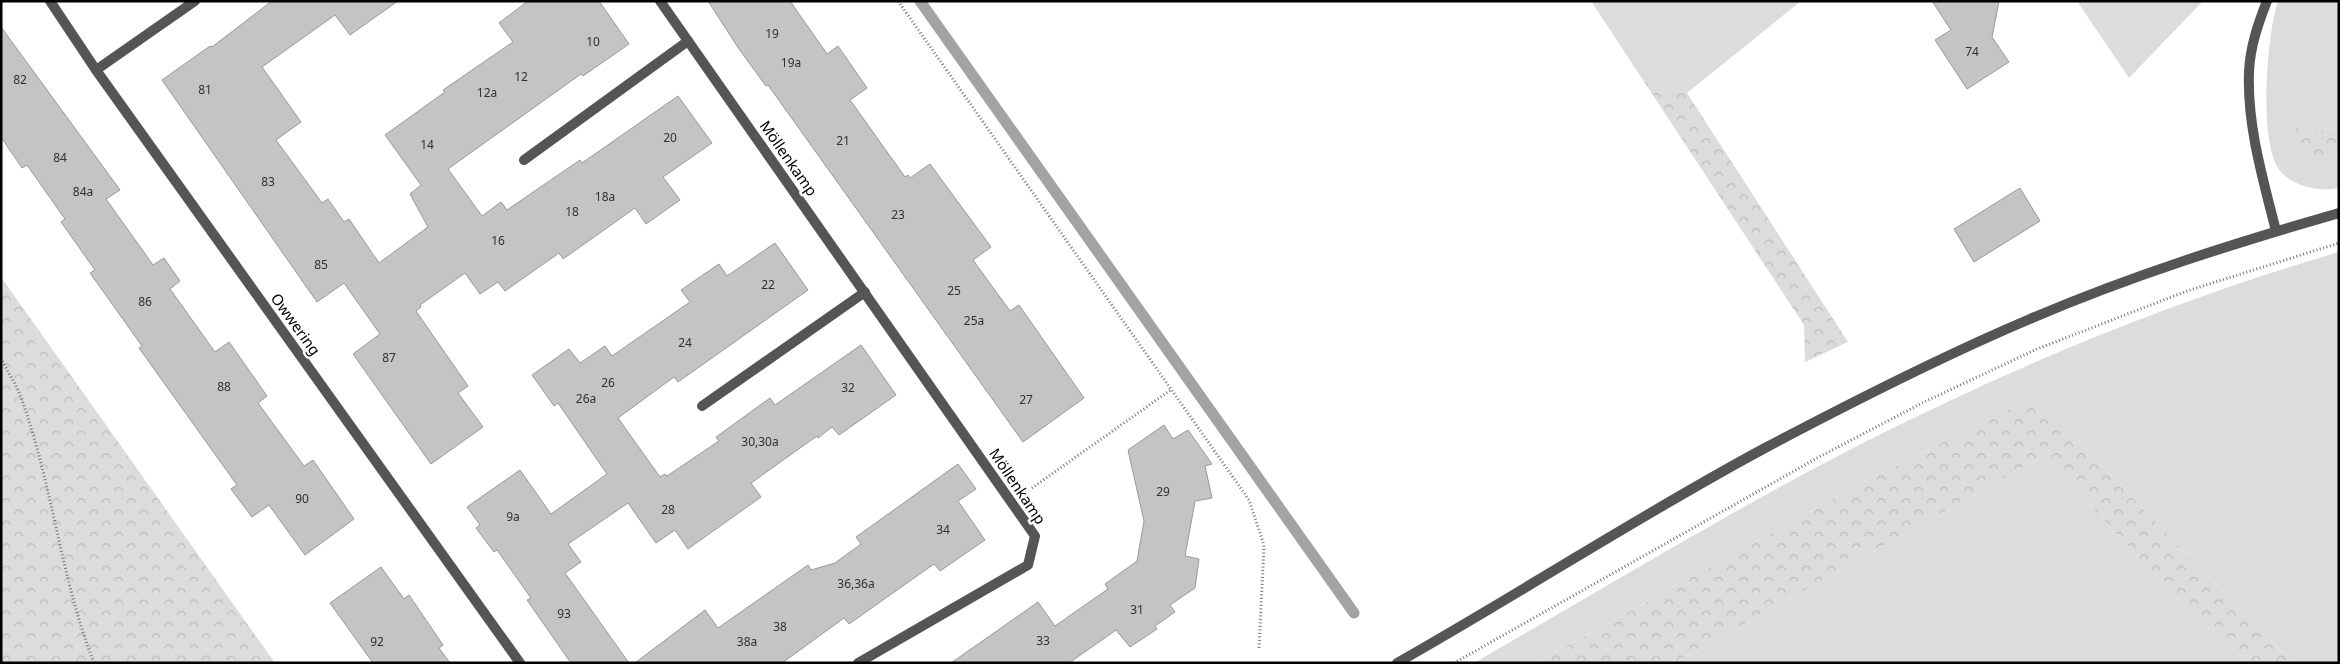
<svg xmlns="http://www.w3.org/2000/svg" width="2340" height="664" viewBox="0 0 2340 664" font-family="'Noto Sans',sans-serif">
<style>
.grass{fill:#dcdcdc}
.forest{fill:url(#forest-crowns)}
.lines{fill:none;stroke-linecap:round;stroke-linejoin:round}
.stream{stroke:#a3a3a3;stroke-width:11}
.building{fill:#c4c4c4;stroke:#999}
.path{stroke:#777;stroke-width:3;stroke-dasharray:1 2.5;stroke-linecap:butt}
.minor{stroke:#555;stroke-width:10}
.tertiary{stroke:#555;stroke-width:10}
.labels{text-anchor:middle;dominant-baseline:central;stroke-width:5;stroke-linejoin:round;paint-order:stroke}
.number-label{font-size:12px;fill:#313131}
.street-label{font-size:15px;fill:#000;stroke:#fff}
</style>
<defs>
<pattern id="forest-crowns" width="20" height="18" patternUnits="userSpaceOnUse" patternTransform="scale(1.25)"><rect width="20" height="18" fill="#dcdcdc"/><path d="M2 6a3 3 0 1 1 6 0M12 15a3 3 0 1 1 6 0" fill="none" stroke="#bbb"/></pattern>
</defs>
<rect width="100%" height="100%" fill="#fff"/>
<!-- grass -->
<g class="grass">
<path d="M1591 1H1801L1687 93 1643 80Z"/>
<path d="M2077 1H2203L2129 78Z"/>
<path d="M2278 1H2339V129L2311 130 2293 117 2313 164 2339 158V188C2321 192 2295 187 2282 173 2257 149 2267 33 2278 1Z"/>
<path d="M2339 252V663H2292L2035 396 1867 480 1536 663H1474C1604 588 1732 510 1865 442 2017 365 2175 300 2339 252Z"/>
<path d="M2043 456 2186 607 2249 663H1675Z"/>
</g>
<!-- forest -->
<g class="forest">
<path d="M1643 80 1687 93 1848 342 1805 362 1804 325Z"/>
<path d="M2293 116 2311 130 2339 129V158L2313 164 2298 141Z"/>
<path d="M1 277 275 663H1Z"/>
<path d="M2035 396 2292 663H2249L2186 607 2043 456 1675 663H1536L1867 480Z"/>
</g>
<g class="lines">
<!-- stream -->
<path class="stream" d="M920 1 1354 613"/>
</g>
<!-- building -->
<g class="building">
<path d="M272 1H398L350 35 335 15 262 67 301 122 276 140 322 203 328 199 344 222 349 219 379 263 428 227 410 194 421 185 385 135 445 92 443 90 513 42 499 23 528 1H599L629 44 583 76 581 74 448 169 482 216 501 202 507 210 580 160 582 163 678 96 712 143 663 177 680 200 646 224 635 208 563 259 559 253 505 291 498 282 480 294 465 273 420 305 421 307 416 311 468 386 458 393 483 427 431 464 353 354 380 334 344 283 317 302 162 80 210 46 212 47Z"/>
<path d="M708 1H790L827 54 838 46 867 88 850 100 905 177 908 175 910 178 930 164 991 247 973 260 1010 311 1019 305 1084 398 1023 442 768 85 766 86 739 49Z"/>
<path d="M1932 1H1999L1992 37 2009 62 1967 89 1935 40 1951 30Z"/>
<path d="M1 27 120 190 106 199 153 265 164 258 180 281 170 289 215 352 229 342 267 396 258 403 304 466 313 460 354 519 305 555 269 505 252 517 231 489 237 485 139 348 142 346 90 273 95 270 61 222 65 219 27 165 22 168 1 137Z"/>
<path d="M2020 188 2040 221 1974 262 1954 229Z"/>
<path d="M775 243 808 290 678 382 674 377 618 418 660 477 665 474 667 476 719 441 716 437 770 398 775 405 861 345 896 395 839 435 832 427 818 438 817 436 751 483 761 497 688 549 675 530 656 543 628 503 568 544 581 562 565 573 629 663H571L527 600 531 598 497 550 494 552 476 528 480 525 467 507 520 470 551 514 607 474 558 403 554 406 532 375 569 349 580 363 605 346 612 356 690 302 681 290 719 264 727 276Z"/>
<path d="M1164 425 1173 439 1188 430 1212 464 1205 466 1212 498 1195 501 1185 556 1199 559 1195 588 1170 605 1175 612 1155 626 1157 629 1130 647 1116 630 1069 663H951L1038 602 1055 626 1108 589 1105 584 1137 561 1144 521 1128 450Z"/>
<path d="M958 464 976 489 958 501 985 540 940 571 934 564 849 624 844 618 782 663H635L705 610 718 628 808 565 811 570 835 563 861 544 856 537Z"/>
<path d="M381 567 404 599 409 595 443 645 439 648 450 663H373L330 603Z"/>
</g>
<g class="lines">
<!-- path -->
<g class="path">
<path d="M898 1 1249 500 1264 545 1259 648"/>
<path d="M1 358C8 373 18 387 23 403 53 488 61 579 94 663"/>
<path d="M1032 488 1172 389"/>
<path d="M1454 663 1817 458 1922 403 2037 349 2187 291 2339 243"/>
</g>
<!-- minor -->
<g class="minor">
<path d="M50 1 96 70 520 663"/>
<path d="M660 1 1035 536 1028 565 858 663"/>
<path d="M2267 1C2258 24 2250 47 2249 72 2247 126 2263 179 2276 231"/>
<path d="M96 70 195 1"/>
<path d="M524 160 688 41"/>
<path d="M702 406 865 292"/>
</g>
<!-- tertiary -->
<path class="tertiary" d="M1397 663C1521 593 1640 515 1765 448 1852 402 1940 357 2030 319 2130 276 2235 243 2339 213"/>
</g>
<g class="labels">
<!-- number labels -->
<g class="number-label">
<text x="772" y="33">19</text>
<text x="593" y="41">10</text>
<text x="1972" y="51">74</text>
<text x="791" y="62">19a</text>
<text x="521" y="76">12</text>
<text x="20" y="79">82</text>
<text x="205" y="89">81</text>
<text x="487" y="92">12a</text>
<text x="670" y="137">20</text>
<text x="843" y="140">21</text>
<text x="427" y="144">14</text>
<text x="60" y="157">84</text>
<text x="268" y="181">83</text>
<text x="83" y="191">84a</text>
<text x="605" y="196">18a</text>
<text x="572" y="211">18</text>
<text x="898" y="214">23</text>
<text x="498" y="240">16</text>
<text x="321" y="264">85</text>
<text x="768" y="284">22</text>
<text x="954" y="290">25</text>
<text x="145" y="301">86</text>
<text x="974" y="320">25a</text>
<text x="685" y="342">24</text>
<text x="389" y="357">87</text>
<text x="608" y="382">26</text>
<text x="224" y="386">88</text>
<text x="848" y="387">32</text>
<text x="586" y="398">26a</text>
<text x="1026" y="399">27</text>
<text x="760" y="441">30,30a</text>
<text x="1163" y="491">29</text>
<text x="302" y="498">90</text>
<text x="668" y="509">28</text>
<text x="513" y="516">9a</text>
<text x="943" y="529">34</text>
<text x="856" y="583">36,36a</text>
<text x="1137" y="609">31</text>
<text x="564" y="613">93</text>
<text x="780" y="626">38</text>
<text x="1043" y="640">33</text>
<text x="377" y="641">92</text>
<text x="747" y="641">38a</text>
</g>
<!-- street labels -->
<g class="street-label">
<text transform="translate(789 158) rotate(55)">Möllenkamp</text>
<text transform="translate(296 324) rotate(54)">Owwering</text>
<text transform="translate(1018 486) rotate(56)">Möllenkamp</text>
</g>
</g>
<!-- border -->
<rect width="2340" height="664" fill="none" stroke="#000000" stroke-width="5"/>
</svg>
